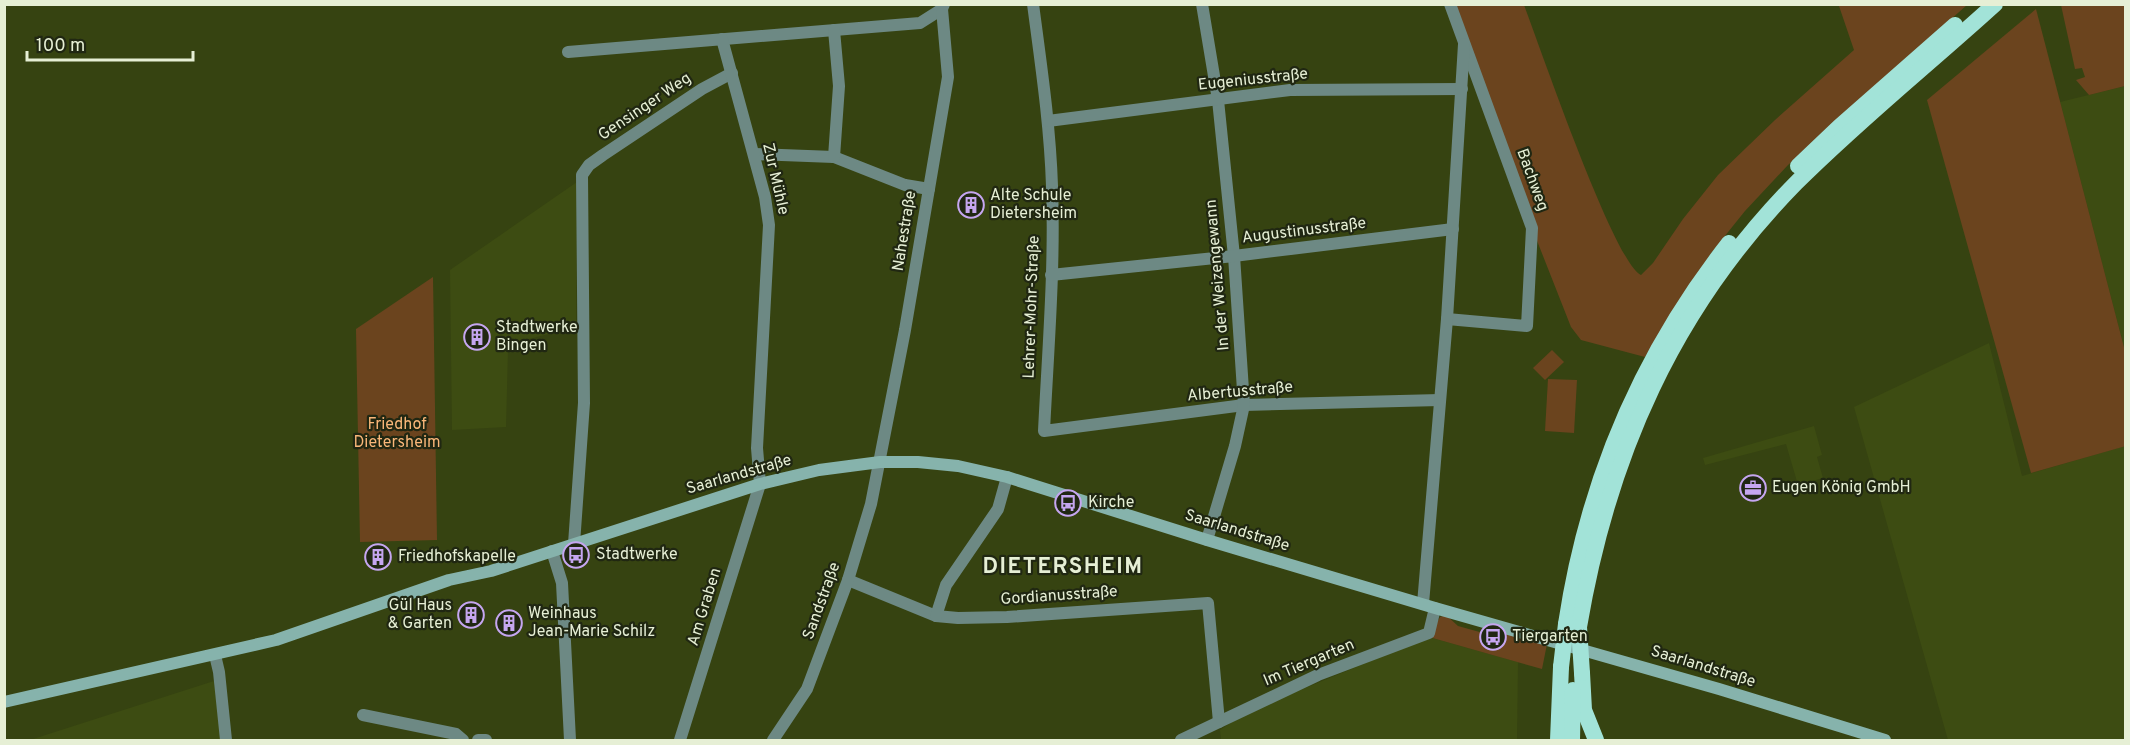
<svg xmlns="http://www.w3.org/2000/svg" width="2130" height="745" viewBox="0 0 2130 745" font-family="Overpass,sans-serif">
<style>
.built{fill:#3d4c12}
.green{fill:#6b441e}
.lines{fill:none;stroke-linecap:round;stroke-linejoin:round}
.minor{stroke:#6d8984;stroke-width:12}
.secondary{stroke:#86b3ac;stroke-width:12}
.trunk{stroke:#a2e3d8;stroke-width:16}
.trunk-bridge{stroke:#a2e3d8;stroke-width:16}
.labels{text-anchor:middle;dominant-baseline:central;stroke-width:4.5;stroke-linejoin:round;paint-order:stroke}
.street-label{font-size:16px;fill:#e6efd5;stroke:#202712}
.poi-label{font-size:16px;fill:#e6efd5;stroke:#202712;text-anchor:start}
.park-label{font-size:16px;fill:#fab779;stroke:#202712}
.district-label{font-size:22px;font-weight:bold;letter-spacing:1.5px;fill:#e6efd5;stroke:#202712}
</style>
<rect width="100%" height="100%" fill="#364311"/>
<!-- built -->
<g class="built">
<path d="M2125 86V351L2060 102Z"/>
<path d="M577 182 576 327 521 341 508 350 506 427 452 430 450 270Z"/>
<path d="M1989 343 2022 476 2125 446V740H1948L1854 407Z"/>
<path d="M1814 426 1822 455 1817 457 1823 478 1798 485 1786 444 1705 465 1703 458Z"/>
<path d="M1429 637 1518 662 1517 740H1221L1220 730 1247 712Z"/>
<path d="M214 681 221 740H30Z"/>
</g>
<!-- green -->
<g class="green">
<path d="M1842 4 1967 5 1837 120 1788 165 1745 211 1712 252 1645 357 1581 340 1571 327 1532 228 1456 5H1524C1539 44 1614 263 1641 275L1653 263 1683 219 1718 175 1775 120 1854 50 1839 6Z"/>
<path d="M2061 5H2125V86L2089 95 2076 80 2085 77 2082 68 2075 69Z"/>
<path d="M2036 9 2125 351 2126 446 2031 473 1927 100Z"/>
<path d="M433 277 437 540 360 542 356 329Z"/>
<path d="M1552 350 1564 362 1545 380 1533 368Z"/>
<path d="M1548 379 1577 380 1574 433 1545 431Z"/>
<path d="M1446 615 1458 626 1494 636 1499 629 1547 644 1542 669 1429 637 1440 617Z"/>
</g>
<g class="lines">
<!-- minor -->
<g class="minor">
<path d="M1033 4C1041 65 1050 125 1052 186 1055 267 1048 350 1044 431L1244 405 1440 400"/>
<path d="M1202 4 1218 100 1234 256 1244 405 1235 446 1207 540"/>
<path d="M568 52 920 23 942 9"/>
<path d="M1048 121 1290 90 1462 89"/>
<path d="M754 154 834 157 905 185 929 189"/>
<path d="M834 157 839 86 834 30"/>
<path d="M1051 275 1234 256 1453 229"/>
<path d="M1447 319 1527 326 1532 228 1450 4"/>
<path d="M574 544 584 403 582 175 589 165 603 155 702 89 732 73"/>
<path d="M552 551 562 583 570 740"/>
<path d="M848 580 936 616 958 618 1007 617 1208 603 1219 722"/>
<path d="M1423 604 1447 319 1464 44"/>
<path d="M936 616 946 585 998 509 1007 477"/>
<path d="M215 655 219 672 226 740"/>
<path d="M363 715 456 734 463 740"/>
<path d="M478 740H486"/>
<path d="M680 740 760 484 757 448 769 225 765 197 722 39"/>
<path d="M773 740 807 689 848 580 871 504 905 330 948 77 942 9 944 4"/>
<path d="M1181 740 1318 675 1429 633 1435 608"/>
</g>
<!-- secondary -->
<path class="secondary" d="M4 702 276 640 449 580 491 571 760 484 819 470 880 462H918L958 466 1007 477 1207 540 1435 608 1719 689 1885 740"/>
<!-- trunk -->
<g class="trunk">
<path d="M1798 166 1839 127 1955 25"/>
<path d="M1566 624C1587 484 1641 355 1729 243"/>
<path d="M1579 627C1608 456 1673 308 1796 183 1859 120 1929 64 1995 4"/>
<path d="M1582 673 1584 710 1596 740"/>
<path d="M1558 740 1561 667"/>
<path d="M1572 740 1573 690"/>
</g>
<!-- trunk-bridge -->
<g class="trunk-bridge">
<path d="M1579 627 1582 673"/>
<path d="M1561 667 1566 624"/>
</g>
</g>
<!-- icons -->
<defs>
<g id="building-ring" transform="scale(1.35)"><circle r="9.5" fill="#202712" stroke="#c5a6f0" stroke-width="1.5"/><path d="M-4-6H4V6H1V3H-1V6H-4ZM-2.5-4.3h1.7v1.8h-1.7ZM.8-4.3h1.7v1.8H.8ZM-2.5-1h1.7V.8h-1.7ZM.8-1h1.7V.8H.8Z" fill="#c5a6f0"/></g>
<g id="office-ring" transform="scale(1.35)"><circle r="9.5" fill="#202712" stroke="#c5a6f0" stroke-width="1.5"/><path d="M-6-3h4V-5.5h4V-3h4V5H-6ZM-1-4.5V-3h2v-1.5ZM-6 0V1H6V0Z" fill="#c5a6f0"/></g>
<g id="bus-ring" transform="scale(1.35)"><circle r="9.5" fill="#202712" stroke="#c5a6f0" stroke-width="1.5"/><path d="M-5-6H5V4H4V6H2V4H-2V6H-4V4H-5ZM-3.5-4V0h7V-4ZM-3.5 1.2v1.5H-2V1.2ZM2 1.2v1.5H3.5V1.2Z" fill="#c5a6f0"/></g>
</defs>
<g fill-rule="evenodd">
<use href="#building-ring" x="971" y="205"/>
<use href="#building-ring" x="477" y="337"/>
<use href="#office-ring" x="1753" y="488"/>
<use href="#bus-ring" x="1068" y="503"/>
<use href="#bus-ring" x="576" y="555"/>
<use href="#building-ring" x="378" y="557"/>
<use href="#building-ring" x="471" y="615"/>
<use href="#building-ring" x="509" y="623"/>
<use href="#bus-ring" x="1493" y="637"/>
</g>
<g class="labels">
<!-- street labels -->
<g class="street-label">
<text transform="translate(1253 80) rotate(-6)">Eugeniusstraße</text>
<text transform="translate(645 107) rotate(-34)">Gensinger Weg</text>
<text transform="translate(775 179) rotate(77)">Zur Mühle</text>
<text transform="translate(1532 180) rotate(70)">Bachweg</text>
<text transform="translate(905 231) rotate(-81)">Nahestraße</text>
<text transform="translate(1304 231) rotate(-7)">Augustinusstraße</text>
<text transform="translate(1218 275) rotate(-95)">In der Weizengewann</text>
<text transform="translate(1032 307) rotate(-88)">Lehrer-Mohr-Straße</text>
<text transform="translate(1240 392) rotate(-5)">Albertusstraße</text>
<text transform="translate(739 475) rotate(-16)">Saarlandstraße</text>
<text transform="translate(1237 531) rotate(17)">Saarlandstraße</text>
<text transform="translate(1059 596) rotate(-4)">Gordianusstraße</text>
<text transform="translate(822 601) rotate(-70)">Sandstraße</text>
<text transform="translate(705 607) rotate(-73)">Am Graben</text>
<text transform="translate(1309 663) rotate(-23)">Im Tiergarten</text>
<text transform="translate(1703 667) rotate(17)">Saarlandstraße</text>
</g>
<!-- poi labels -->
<g class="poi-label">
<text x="990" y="196">Alte Schule<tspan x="990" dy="18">Dietersheim</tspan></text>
<text x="496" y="328">Stadtwerke<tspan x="496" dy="18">Bingen</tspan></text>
<text x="1772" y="488">Eugen König GmbH</text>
<text x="1088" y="503">Kirche</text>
<text x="596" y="555">Stadtwerke</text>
<text x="398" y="557">Friedhofskapelle</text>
<text x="452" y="606" text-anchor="end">Gül Haus<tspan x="452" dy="18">&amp; Garten</tspan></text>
<text x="528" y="614">Weinhaus<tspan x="528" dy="18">Jean-Marie Schilz</tspan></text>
<text x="1512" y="637">Tiergarten</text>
</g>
<!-- park labels -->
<g class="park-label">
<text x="397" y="425">Friedhof<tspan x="397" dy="18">Dietersheim</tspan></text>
</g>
<!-- district labels -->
<g class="district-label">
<text x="1063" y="567">DIETERSHEIM</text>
</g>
</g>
<!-- border -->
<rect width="2130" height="745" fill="none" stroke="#e6efd5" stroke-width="12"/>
<!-- scale -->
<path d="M27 51v9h166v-9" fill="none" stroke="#e6efd5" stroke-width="3"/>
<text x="36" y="51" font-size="18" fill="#e6efd5" stroke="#202712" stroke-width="4.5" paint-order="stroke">100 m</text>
</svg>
